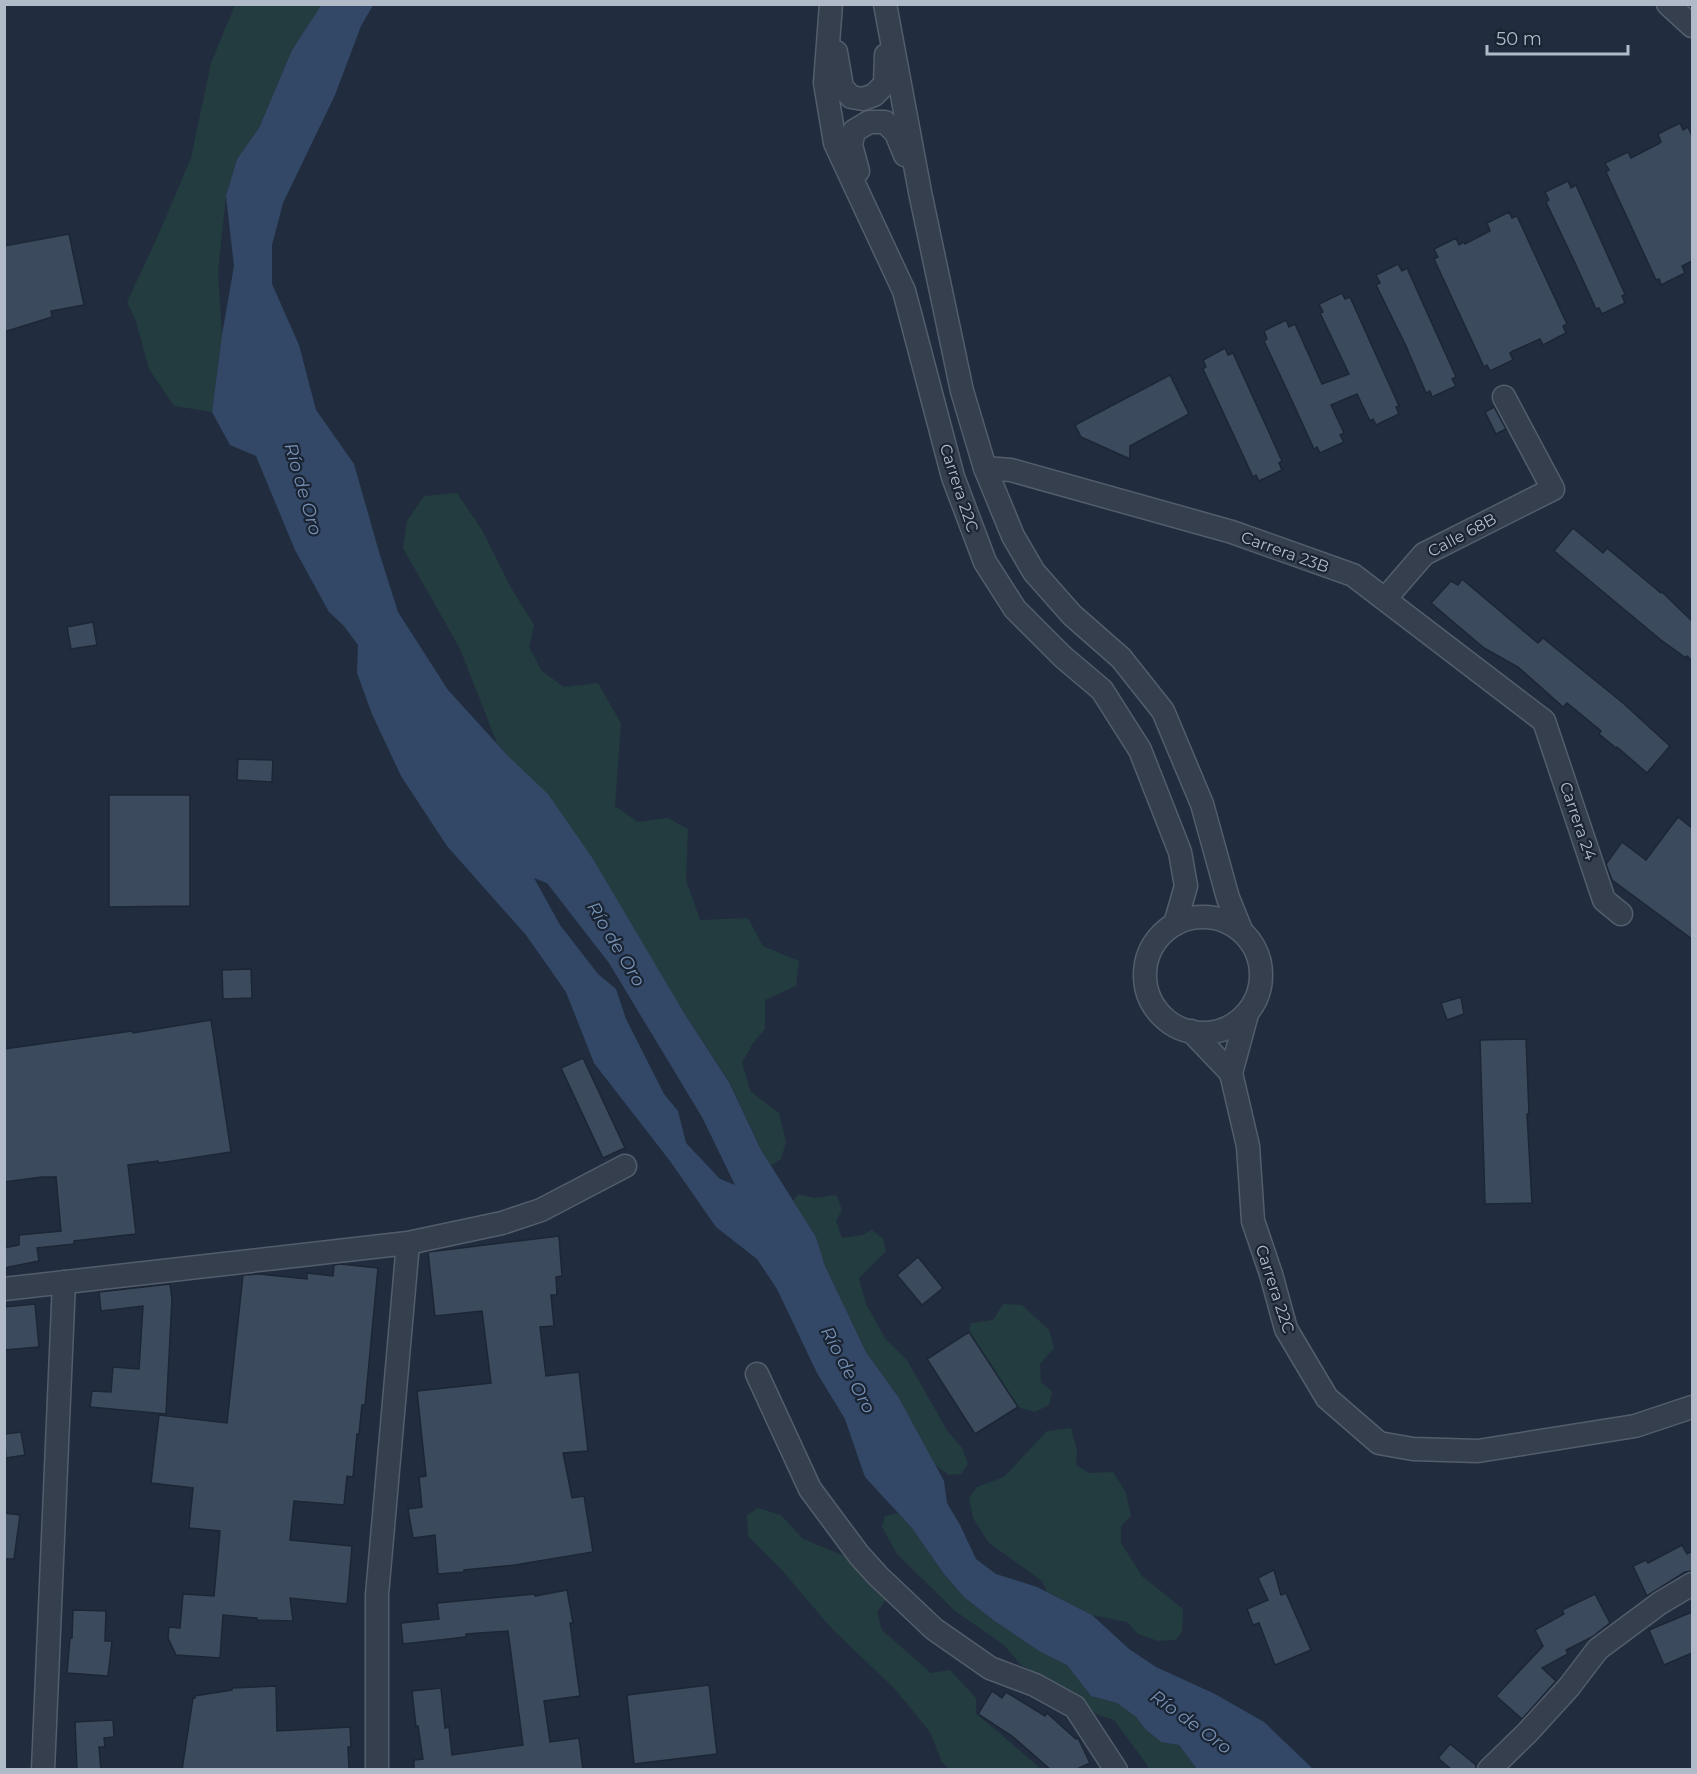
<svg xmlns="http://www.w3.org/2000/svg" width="1697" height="1774" viewBox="0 0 1697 1774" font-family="Montserrat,sans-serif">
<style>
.green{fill:#233c3f}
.water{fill:#334867;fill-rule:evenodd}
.building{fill:#3c4a5e;stroke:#1c2635;stroke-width:1.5}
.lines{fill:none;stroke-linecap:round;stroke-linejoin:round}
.minor-casing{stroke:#535d6c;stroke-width:25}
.minor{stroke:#353f4e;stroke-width:22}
.labels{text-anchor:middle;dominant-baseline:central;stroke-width:4.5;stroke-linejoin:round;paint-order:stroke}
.street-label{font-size:16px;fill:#b0bac9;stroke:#1a2433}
.water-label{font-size:18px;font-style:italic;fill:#7590b4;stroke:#1a2433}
</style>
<rect width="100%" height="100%" fill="#212d3e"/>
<!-- green -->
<g class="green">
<path d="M235 5H322L292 50 259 128 237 159 226 196 218 272 222 335 212 412 174 406 149 369 136 321 127 302 156 240 191 158 211 63Z"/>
<path d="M457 493 482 530 510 586 534 625 529 647 542 671 564 687 598 683 621 723 615 806 638 822 668 818 688 829 686 880 700 920 748 918 763 946 799 961 796 986 765 1000V1029L753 1043 742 1063 751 1092 779 1113 786 1142 781 1159 770 1166 761 1150 729 1081 684 1013 509 757 497 743 460 649 403 548 407 521 424 496Z"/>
<path d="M798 1194 814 1198 836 1195 842 1209 836 1221 842 1238 862 1235 872 1230 883 1239 886 1251 859 1278 866 1304 885 1338 907 1360 948 1432 962 1448 968 1464 961 1474 949 1475 935 1465 899 1398 866 1352 825 1266 816 1237 793 1201Z"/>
<path d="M1003 1304 1022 1305 1049 1330 1054 1348 1040 1364 1041 1382 1052 1392 1049 1405 1035 1412 1018 1407 969 1332 971 1323 993 1320Z"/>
<path d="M1071 1428 1077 1450 1076 1465 1089 1473 1113 1472 1126 1493 1131 1516 1121 1526V1543L1142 1576 1183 1609 1182 1631 1176 1640 1158 1641 1138 1634 1127 1622 1092 1615 1047 1592 1042 1581 989 1543 973 1518 969 1498 977 1487 1004 1477 1047 1431Z"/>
<path d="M758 1508 781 1515 803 1539 842 1555 877 1576 888 1597 877 1612 882 1630 931 1673 950 1670 976 1698V1713L1041 1769H949L942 1762 930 1732 894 1688 833 1630 780 1568 748 1536 747 1515Z"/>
<path d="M898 1513 912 1528 944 1574 964 1597 993 1620 1039 1651 1067 1665 1091 1696 1117 1703 1136 1717 1145 1729 1161 1742 1179 1745 1197 1769H1148V1766L1114 1720 1096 1714 1066 1688 1021 1665 1004 1645 955 1611 897 1554 882 1527 885 1516Z"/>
</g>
<!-- water -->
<path class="water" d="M322 4 373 5 361 26 335 95 283 203 272 245V284L299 345 316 410 354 464 379 552 398 612 448 690 509 757 548 794 593 859 684 1013 729 1082 761 1150 816 1237 825 1266 866 1352 899 1398 944 1481 947 1503 960 1525 976 1559 996 1574 1037 1587 1092 1615 1129 1649 1156 1667 1215 1694 1264 1722 1313 1769H1197L1179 1745 1161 1742 1145 1729 1136 1717 1117 1703 1091 1696 1067 1665 1039 1651 993 1620 964 1597 944 1574 912 1528 865 1477 845 1419 817 1373 777 1289 757 1259 716 1227 670 1161 594 1063 566 992 526 935 447 846 401 776 372 714 357 673 358 645 344 626 329 612 295 550 256 456 230 445 212 412 222 335 234 266 226 196 237 159 259 128 292 50ZM534 878 547 883 609 963 702 1117 735 1185 720 1179 686 1143 678 1111 664 1094 626 1019 616 989 598 974 560 925Z"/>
<!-- building -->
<g class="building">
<path d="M1680 123 1683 130 1688 127 1692 136V261L1682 266 1685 273 1661 285 1659 279 1656 280 1606 172 1609 170 1605 163 1628 152 1631 158 1658 144 1661 142 1658 134Z"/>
<path d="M1568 181 1571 188 1576 185 1625 294 1622 296 1625 303 1602 314 1599 308 1596 309 1575 263 1546 202 1549 200 1545 192Z"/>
<path d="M1509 212 1512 218 1517 216 1567 324 1563 326 1566 333 1543 345 1540 339 1513 351 1510 353 1513 360 1490 371 1487 365 1484 367 1434 259 1438 257 1434 249 1456 238 1459 245 1464 242 1465 244 1490 231 1487 223Z"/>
<path d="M69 234 84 305 51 311 52 317 4 332V246Z"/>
<path d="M1398 264 1402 271 1407 268 1456 377 1452 379 1456 386 1432 397 1430 391 1426 393 1406 346 1376 285 1380 283 1376 275Z"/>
<path d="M1342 293 1345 299 1350 297 1399 406 1396 407 1399 414 1376 425 1373 419 1370 421 1357 394 1331 405 1344 433 1340 435 1344 442 1320 453 1317 447 1314 449 1293 403 1264 341 1267 339 1264 331 1286 320 1289 327 1295 324 1322 384 1349 374 1320 313 1323 312 1319 304Z"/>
<path d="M1225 348 1228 355 1233 353 1282 461 1279 463 1282 470 1259 481 1256 475 1253 477 1203 369 1206 367 1203 360Z"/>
<path d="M1170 375 1189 414 1130 446V459L1081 437 1075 425Z"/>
<path d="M1494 407 1506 429 1496 434 1485 412Z"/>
<path d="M1573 528 1603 553 1607 548 1661 593 1662 592 1692 621V661L1687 656 1686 658 1661 640 1554 551Z"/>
<path d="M1462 579 1538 643 1543 638 1623 703 1670 746 1647 773 1617 747 1616 748 1599 734 1601 731 1567 703 1563 707 1518 667 1484 648 1431 603 1451 581 1458 585Z"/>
<path d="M93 622 97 645 71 649 67 627Z"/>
<path d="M238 759 273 760 272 782 237 780Z"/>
<path d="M109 795H190V906L109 907Z"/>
<path d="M1678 817 1692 828V939L1612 880 1606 864 1622 842 1646 860Z"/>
<path d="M251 969 252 998 223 999 222 970Z"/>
<path d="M1461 997 1464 1014 1447 1020 1441 1003Z"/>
<path d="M211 1020 231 1152 159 1163 158 1161 128 1165 136 1234 74 1241V1244L37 1248 39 1261 4 1268V1248L19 1245V1235L61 1231 56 1177H42L4 1182V1049L132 1031 133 1033Z"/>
<path d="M1526 1039 1529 1114H1527L1532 1203 1485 1204 1480 1040Z"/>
<path d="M583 1058 625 1148 603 1158 561 1068Z"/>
<path d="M559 1236 562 1276 556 1277 557 1295H551L554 1326 540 1327 546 1376 579 1372 588 1451 563 1453 572 1498 584 1496 593 1552 515 1565 464 1570V1572L438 1574 435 1535 413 1538 408 1509 422 1507 419 1477 426 1476 417 1391 491 1383 482 1311 435 1316 428 1252Z"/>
<path d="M918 1257 943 1288 922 1305 897 1275Z"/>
<path d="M340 1264 378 1268 365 1405H362L359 1434H357L353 1477 347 1476 344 1505 294 1501 290 1540 352 1546 347 1604 290 1598 293 1621 257 1620V1618L223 1615 220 1658 176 1655 168 1638 169 1627 180 1628 183 1594 214 1596 220 1531 189 1528 193 1488 151 1483 159 1415 227 1423 243 1275 259 1274 307 1279V1273L333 1276 334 1265Z"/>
<path d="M170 1284 172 1299 166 1414 90 1407 92 1391 111 1392 113 1367 139 1369 143 1306 101 1311 99 1292Z"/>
<path d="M35 1304 39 1347 4 1350V1307Z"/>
<path d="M969 1332 1018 1407 975 1434 927 1359Z"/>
<path d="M21 1432 25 1455 6 1458 4 1434Z"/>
<path d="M4 1513 20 1515 14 1559H4Z"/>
<path d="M1682 1545 1687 1554 1692 1551V1571L1685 1572 1647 1596 1633 1566 1646 1560 1648 1563Z"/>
<path d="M1274 1570 1281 1595 1286 1593 1311 1650 1275 1665 1259 1623 1253 1625 1247 1609 1268 1600 1258 1578Z"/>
<path d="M567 1590 573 1623H570L580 1696 544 1701 550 1742 579 1738 583 1770H414V1760L423 1759 418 1726 416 1727 412 1691 441 1688 445 1728 449 1727 452 1755 523 1745 508 1631 466 1634V1637L403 1644 401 1623 439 1619 437 1603 535 1594V1596Z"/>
<path d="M1595 1594 1610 1623 1592 1637 1566 1650 1568 1654 1542 1668 1556 1681 1522 1719 1496 1696 1543 1646 1535 1630 1564 1614 1562 1610Z"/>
<path d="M73 1610 106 1611 105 1641H112L108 1676 67 1673 70 1638H72Z"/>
<path d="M1692 1612V1653L1664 1665 1649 1630Z"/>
<path d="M709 1685 717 1754 634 1764 627 1695Z"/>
<path d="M276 1686 277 1731 350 1727 351 1747H348L349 1770H182L193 1698H195L194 1696 232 1690V1688Z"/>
<path d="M992 1691 1002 1698 1006 1692 1045 1716 1047 1713 1076 1739 1078 1738 1090 1763 1075 1770H1051L1012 1736 978 1714Z"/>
<path d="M113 1720 114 1737 104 1738 105 1747H99L101 1770H77L75 1722Z"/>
<path d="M1450 1744 1476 1765V1770H1452L1438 1758Z"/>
</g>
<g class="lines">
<!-- minor casing -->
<g class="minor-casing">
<g id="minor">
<path d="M831 4 825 83 835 143 904 291 953 477 985 562 1015 609 1063 657 1102 690 1140 750 1180 852 1186 886 1175 924"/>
<path d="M885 4 920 192 962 391 985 468 1013 536 1034 572 1072 615 1121 658 1163 711 1202 804 1228 898 1241 930"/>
<path d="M1668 4 1692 26"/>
<path d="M836 52 842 87 851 97 863 99 874 95 885 84 886 55"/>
<path d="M858 171 851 145 854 131 869 122H885L896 133 905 155"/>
<path d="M985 468 1011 470 1232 532 1353 575 1544 721 1604 900 1621 914"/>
<path d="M1385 599 1424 554 1553 489 1504 397"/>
<circle cx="1203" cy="975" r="58"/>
<path d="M1247 1014 1231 1073 1248 1146 1253 1221 1271 1274 1286 1329 1327 1398 1379 1443 1413 1449 1478 1451 1635 1426 1692 1407"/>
<path d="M1191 1031 1231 1073"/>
<path d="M4 1289 408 1243 502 1223 541 1210 625 1166"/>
<path d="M757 1374 810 1489 859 1555 878 1576 934 1629 990 1668 1035 1685 1075 1707 1116 1770"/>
<path d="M43 1770 64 1282"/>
<path d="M377 1770V1595L408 1243"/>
<path d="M1489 1770 1527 1733 1569 1687 1598 1649 1660 1603 1692 1584"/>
</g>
</g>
<!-- minor -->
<use href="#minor" class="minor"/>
</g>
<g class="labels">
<!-- street labels -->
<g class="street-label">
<text transform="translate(959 488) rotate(72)">Carrera 22C</text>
<text transform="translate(1462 535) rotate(-28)">Calle 68B</text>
<text transform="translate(1285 552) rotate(20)">Carrera 23B</text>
<text transform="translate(1578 821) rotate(71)">Carrera 24</text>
<text transform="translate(1275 1289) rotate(72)">Carrera 22C</text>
</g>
<!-- water labels -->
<g class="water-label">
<text transform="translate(303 489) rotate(74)">Río de Oro</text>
<text transform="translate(616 944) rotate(59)">Río de Oro</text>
<text transform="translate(848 1370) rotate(62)">Río de Oro</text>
<text transform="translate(1191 1722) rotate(36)">Río de Oro</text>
</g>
</g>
<!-- border -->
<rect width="1697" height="1774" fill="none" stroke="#b0bac9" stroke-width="12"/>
<!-- scale -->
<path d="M1487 45v9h141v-9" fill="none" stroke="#b0bac9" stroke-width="3"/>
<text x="1496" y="45" font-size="18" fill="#b0bac9" stroke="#1a2433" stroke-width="4.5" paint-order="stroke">50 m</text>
</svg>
